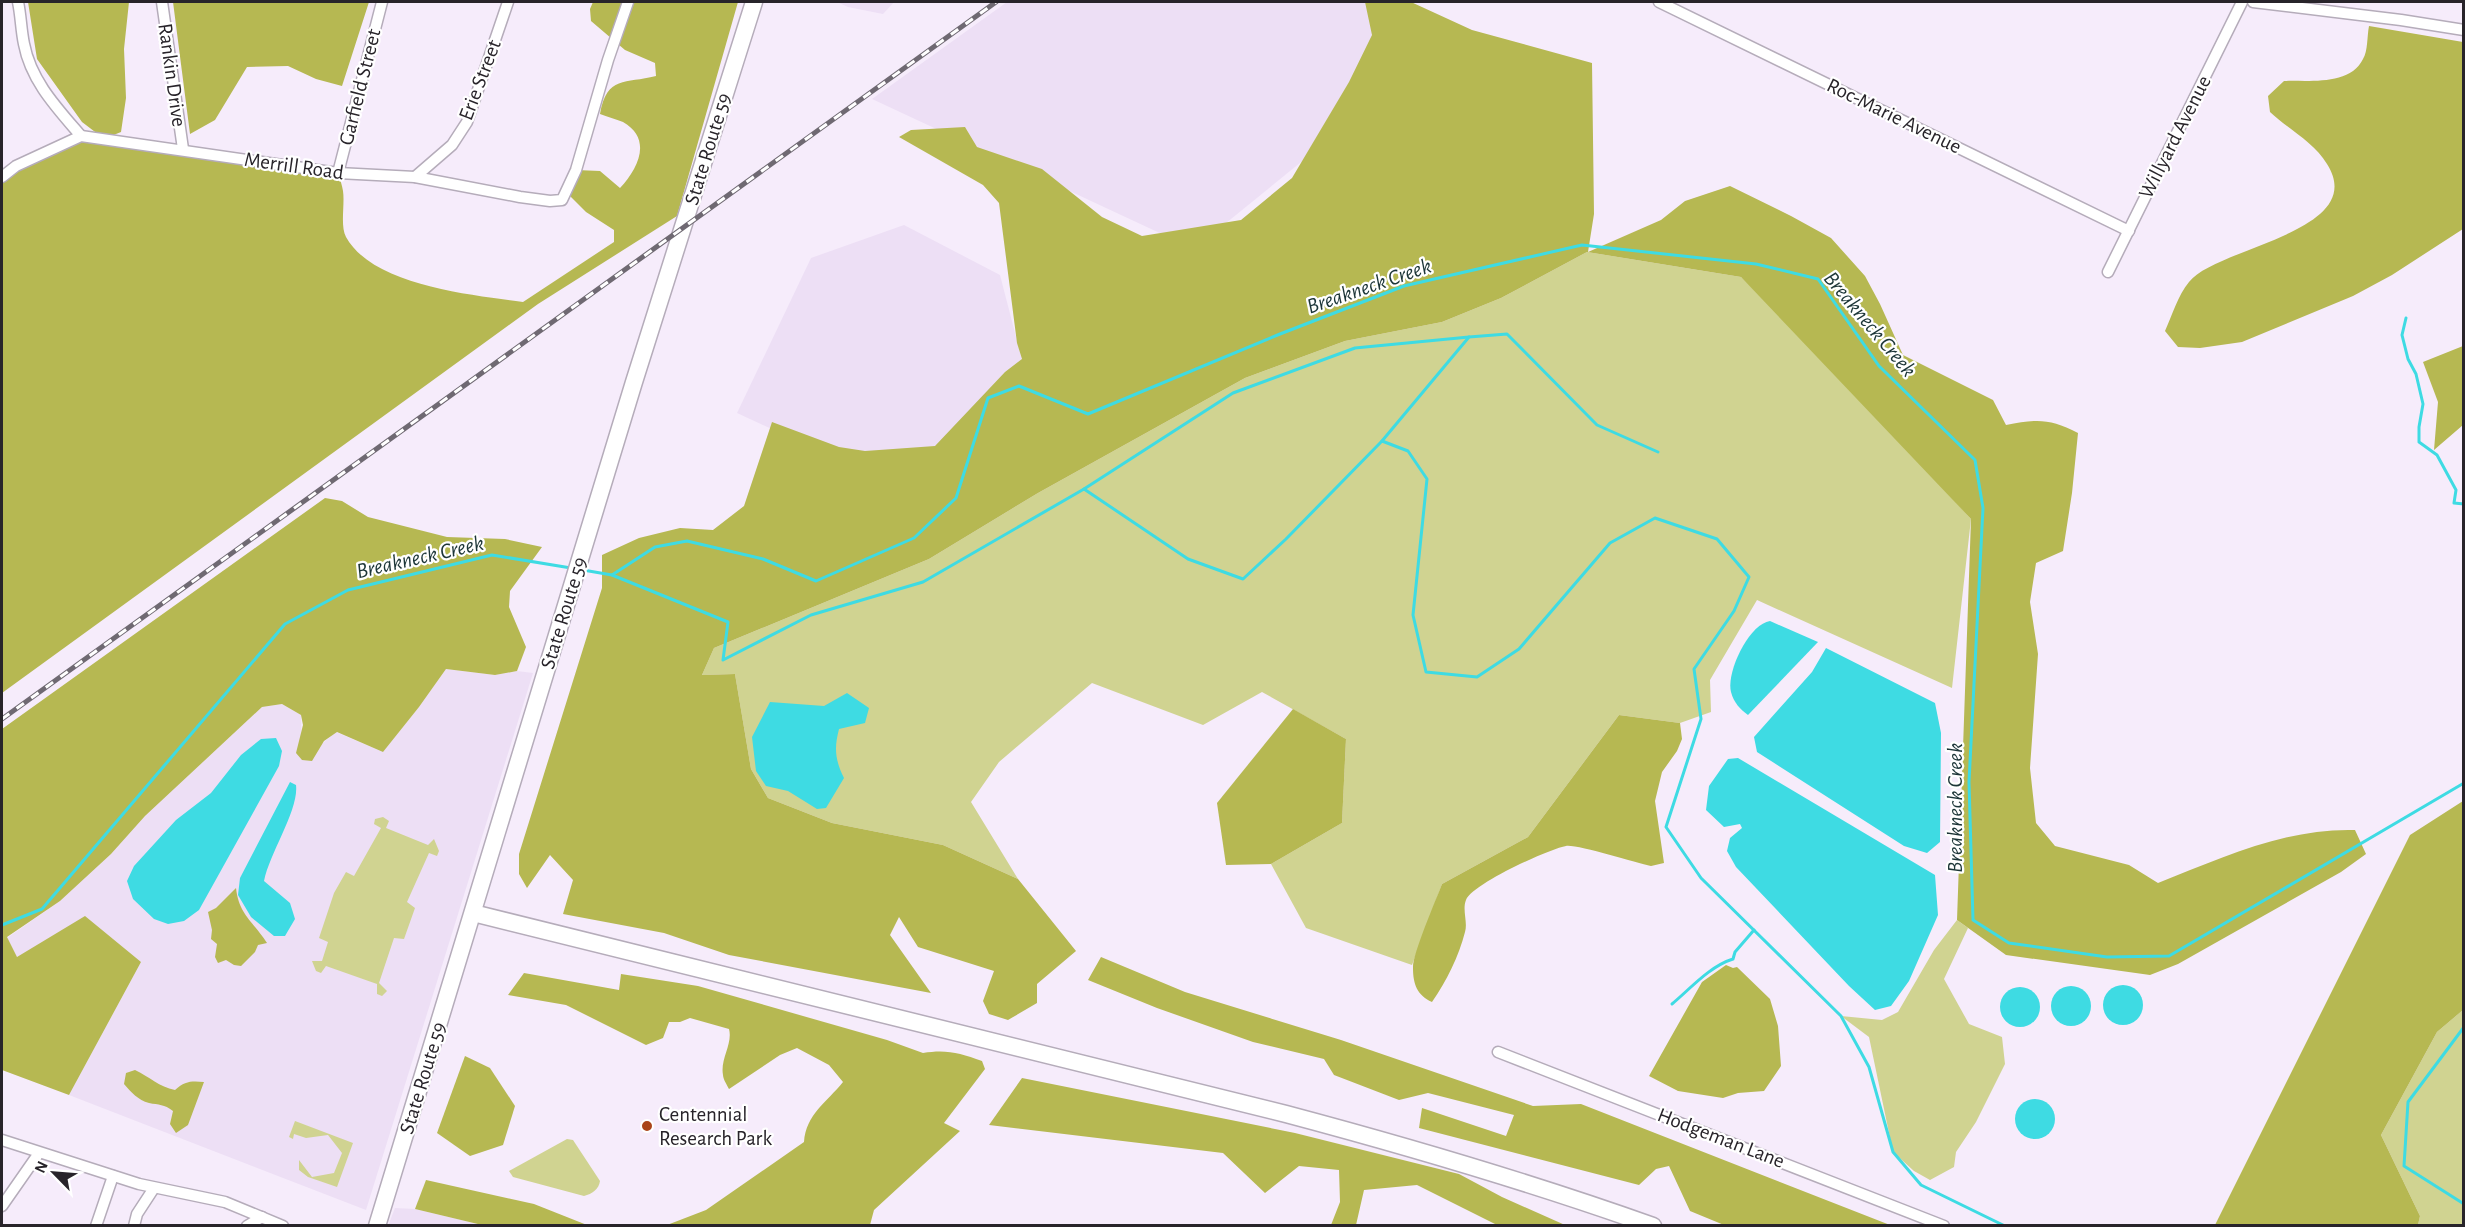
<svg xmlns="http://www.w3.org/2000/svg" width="2465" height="1227" viewBox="0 0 2465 1227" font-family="'Alegreya Sans',sans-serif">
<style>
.built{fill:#eddff5}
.green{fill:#d0d391}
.forest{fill:#b6b852}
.water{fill:#3edbe3}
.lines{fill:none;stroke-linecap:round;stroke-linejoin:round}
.stream{stroke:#3edbe3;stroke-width:3}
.minor-casing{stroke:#b5acba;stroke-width:13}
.primary-casing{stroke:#b5acba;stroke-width:19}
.minor{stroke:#fff;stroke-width:10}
.primary{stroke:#fff;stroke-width:16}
.rail-casing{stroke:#6f6972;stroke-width:5}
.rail{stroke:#fff;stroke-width:3;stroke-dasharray:9;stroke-linecap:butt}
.poi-dot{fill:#aa4419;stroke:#fff;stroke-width:2}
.labels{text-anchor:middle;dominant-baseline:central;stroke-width:4.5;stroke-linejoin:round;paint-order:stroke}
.street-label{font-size:21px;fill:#28242a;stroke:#fff}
.poi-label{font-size:21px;fill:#28242a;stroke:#fff;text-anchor:start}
.water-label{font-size:22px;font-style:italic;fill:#1c3537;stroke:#fff}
</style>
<rect width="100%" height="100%" fill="#f6ecfb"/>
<!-- built -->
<g class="built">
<path d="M837 2H894L883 14 848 7Z"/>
<path d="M1007 2H1377L1359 115 1194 249 872 99Z"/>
<path d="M904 225 1000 275 1022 360 941 450 843 462 737 413 811 258Z"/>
<path d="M446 669 495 675 517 671 533 673 366 1210 69 1095 141 962 17 957 7 938 60 901 111 854 145 816 262 707 282 704 301 715 302 760 336 732 383 752 419 707Z"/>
<path d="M395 1208 415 1209 482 1225 388 1226Z"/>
</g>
<!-- green -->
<g class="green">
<path d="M1587 252 1741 277 1801 333 1971 519 1952 688 1757 600 1710 680 1711 712 1680 723 1619 715 1528 837 1442 884 1412 965 1306 928 1271 864 1342 823 1346 739 1262 692 1203 725 1092 683 999 762 971 802 1018 879 943 845 832 823 768 798 751 769 735 674 702 675 714 648 929 559 1038 493 1245 378 1345 341 1442 322 1501 298Z"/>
<path d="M383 817 389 821 386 828 428 845 434 839 439 851 437 856 429 853 407 902 415 908 404 939 394 938 379 983 387 991 382 996 377 994V984L326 966 321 973 316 971 312 961H322L328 942 319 938 334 893 346 872 354 876 381 828 374 824 375 819Z"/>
<path d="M1957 920 1968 928 1944 979 1969 1024 2002 1037 2005 1064 1976 1122 1956 1152 1954 1167 1930 1180 1914 1171 1893 1152 1869 1037 1841 1016 1882 1020 1898 1012 1934 950Z"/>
<path d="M2463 1010V1225H2418L2420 1216 2381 1135 2437 1032Z"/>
<path d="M295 1121 353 1143 337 1187 308 1177 299 1170V1160L312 1177 334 1173 342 1153 328 1135 306 1138 294 1134 293 1139 289 1137Z"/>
<path d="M567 1139 573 1140 600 1181C599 1189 592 1194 584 1196L513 1177 509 1171Z"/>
</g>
<!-- forest -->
<g class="forest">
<path d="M28 2H129L124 49 126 98 121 132 106 138 338 173C340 179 342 185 343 191 345 204 340 226 346 237 373 286 473 295 523 302L614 242V230L586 212 567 193 576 170 600 171 620 188C638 169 653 139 623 122 616 119 607 117 600 114 607 75 625 84 656 76L655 63 625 50 591 21 590 9 593 2H738L677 216 538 304 2 693V177L81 136 103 138 82 122 37 59Z"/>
<path d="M173 2H369L342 86 316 79 288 66 247 67 215 120 190 134Z"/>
<path d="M1365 2H1411L1472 30 1592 63 1594 214 1588 252 1661 220 1685 201 1730 186 1791 216 1831 238 1865 276 1880 304 1903 355 1993 400 2006 425C2036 419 2050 418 2078 433L2072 493 2063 551 2036 563 2030 602 2038 654 2030 768 2036 823 2055 846 2129 865 2158 883C2222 858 2285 828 2355 830L2366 854 2341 872 2178 964 2150 975 2006 955 1957 920 1971 519 1741 277 1587 252 1501 298 1442 322 1345 341 1245 378 1038 493 929 559 714 648 702 675 735 674 751 769 768 798 832 823 943 845 1018 879 1076 951 1037 984V1003L1008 1020 989 1014 983 1001 994 971 918 947 899 917 890 935 931 993 729 955 664 933 563 914 573 880 550 855 527 888 519 874V854L602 588V555L639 538 680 528 713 530 744 506 772 422 839 447 865 451 935 446 1005 372 1022 359 1017 343 999 203 983 185 899 137 911 130 965 127 977 147 1042 169 1102 217 1142 236 1241 220 1292 178 1349 82 1372 35Z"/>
<path d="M2369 26 2463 42V229L2392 275 2353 296 2242 342 2200 348 2178 347 2165 331C2172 316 2178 295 2189 282 2216 247 2370 232 2327 164 2314 142 2288 129 2270 112L2268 96 2284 81C2309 80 2350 86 2363 59 2368 51 2367 36 2369 26Z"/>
<path d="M2463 346V425L2434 450 2438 402 2423 362Z"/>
<path d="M325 498 342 501 368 517 447 537 505 539 542 547 510 591 509 607 526 647 517 671 495 675 446 669 419 707 383 752 337 732 324 741 312 761 302 760 296 753 303 725 301 715 282 704 262 707 145 816 111 854 60 901 7 937 17 957 85 916 141 962 69 1095 2 1070V729Z"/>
<path d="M1293 709 1346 739 1342 823 1271 864 1226 865 1217 803Z"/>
<path d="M1619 715 1680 723 1682 739 1677 751 1662 772 1655 801 1664 863 1651 866C1636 863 1576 844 1566 846 1549 849 1472 884 1466 900 1462 910 1468 922 1465 932 1459 956 1446 982 1432 1002 1417 995 1413 984 1413 968 1412 955 1436 900 1442 884L1528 837Z"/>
<path d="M2463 801V1010L2437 1032 2381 1135 2420 1216 2418 1225H2215L2410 835Z"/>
<path d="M236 888C239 915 253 921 267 943L258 945 255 952 241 966 234 965 226 960 218 963 215 957 217 944 211 939 212 930 208 912 216 908Z"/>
<path d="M1101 957 1185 992 1341 1040 1533 1106 1581 1104 1890 1225H1724L1690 1211 1669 1166 1656 1169 1639 1185 1419 1128 1422 1108 1506 1136 1514 1115 1428 1093 1399 1100 1334 1075 1324 1059 1253 1042 1157 1008 1088 980Z"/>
<path d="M1726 965 1733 968 1737 967 1770 999 1778 1026 1781 1066 1764 1091 1738 1093 1723 1098 1678 1091 1649 1076 1702 982Z"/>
<path d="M524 973 619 990 621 974 698 986 887 1040 923 1053C946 1049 960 1053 982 1061L985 1069 944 1123 960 1131 874 1210 870 1225H667L706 1210 804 1142C806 1114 827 1102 843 1082L829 1065 797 1048 780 1055 729 1089C727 1085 723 1079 723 1075 720 1059 733 1044 729 1029L690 1018 680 1022H669L663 1038 646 1045 566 1005 508 995Z"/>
<path d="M465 1056 490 1068 515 1106 503 1145 470 1156 437 1133Z"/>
<path d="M135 1070C150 1077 159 1087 175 1090 185 1081 191 1081 204 1082L188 1125 176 1133 170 1124 173 1111C164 1104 159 1105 149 1103 138 1100 131 1092 124 1084L126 1073Z"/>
<path d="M1022 1078 1295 1133 1459 1174 1502 1197 1565 1225H1497L1417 1185 1364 1190 1356 1225H1331L1340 1202 1339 1170 1299 1166 1265 1193 1223 1153 989 1125Z"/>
<path d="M426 1180 534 1204 587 1225H482L415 1209Z"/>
</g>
<!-- water -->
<g class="water">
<path d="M1770 621 1818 642 1748 715C1740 709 1734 703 1731 692 1726 672 1749 624 1770 621Z"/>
<path d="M1826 648 1935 703 1941 733 1940 842 1927 853 1904 846 1757 752 1754 737 1812 672Z"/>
<path d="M847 693 869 708 865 723 839 729C834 748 835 760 844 778L826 808 817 809 788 791 766 786 756 771 752 737 770 702 824 706Z"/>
<path d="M276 738 282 751 279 766 199 910 184 921 168 924 154 919 133 899 127 881 134 866 176 820 211 793 241 755 261 739Z"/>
<path d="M1738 758 1935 875 1938 915 1909 981 1891 1006 1875 1010 1849 986 1736 867 1727 851 1730 838 1742 828 1740 824 1724 827 1706 810 1709 786 1728 759Z"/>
<path d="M290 782 296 785C299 810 270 852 264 881L290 903 295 919 285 936H274L251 917 238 895 240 878Z"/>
<circle cx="2123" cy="1005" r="20"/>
<circle cx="2071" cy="1006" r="20"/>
<circle cx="2020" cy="1007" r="20"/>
<circle cx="2035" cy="1119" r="20"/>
</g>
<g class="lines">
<!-- stream -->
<g class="stream">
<path d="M2406 318 2402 335 2408 359 2416 374 2423 404 2419 427V442L2437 455 2456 490 2454 503 2464 504"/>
<path d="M1382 441 1469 337 1507 334 1597 425 1658 452"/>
<path d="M1084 489 1233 393 1355 348 1469 337"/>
<path d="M583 570 612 575 728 622 723 660 811 615 923 582 1084 489 1188 559 1243 579 1286 539 1382 441 1408 451 1427 479 1413 615 1426 672 1477 677 1519 649 1610 543 1655 518 1717 539 1749 577 1734 611 1694 669 1701 719 1666 827 1701 878 1841 1016 1869 1067 1893 1152 1921 1185 2005 1226"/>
<path d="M612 575 655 547 687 541 763 559 816 581 914 538 956 498 988 398 1019 386 1088 414 1280 334 1404 286 1582 245 1756 264 1818 279 1879 366 1975 460 1983 508 1969 782 1973 920 2009 943 2107 957 2169 956 2464 783"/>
<path d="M2 925 42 909 285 624 348 590 492 555 571 568"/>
<path d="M1672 1004C1690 989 1710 966 1733 959L1735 952 1754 930"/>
<path d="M2464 1027 2408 1102 2404 1166 2464 1204"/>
</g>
<!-- minor casing -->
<g class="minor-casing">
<g id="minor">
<path d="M18 2C21 16 21 30 24 44 31 81 57 108 81 136"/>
<path d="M162 2 183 149"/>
<path d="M1659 2 2129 231"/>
<path d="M2253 2 2401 20 2464 30"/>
<path d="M338 173 382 2"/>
<path d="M2 177 16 166 81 136 338 173 415 177 520 197 550 201 562 200 576 170 608 60 628 2"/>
<path d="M415 177 452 145 467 122 508 2"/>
<path d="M2108 272 2242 2"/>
<path d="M1498 1052 1944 1226"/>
<path d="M2 1140 139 1184 225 1202 283 1226"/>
<path d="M2 1206 39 1153"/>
<path d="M96 1226 113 1176"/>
<path d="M134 1226 137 1214 154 1188"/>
<path d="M247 1226 262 1217"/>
</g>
</g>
<!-- primary casing -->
<g class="primary-casing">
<g id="primary">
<path d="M473 913 1286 1114C1410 1147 1532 1183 1653 1226"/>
<path d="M377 1226 634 382 754 2"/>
</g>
</g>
<!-- minor -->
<use href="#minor" class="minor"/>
<!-- primary -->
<use href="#primary" class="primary"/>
<!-- rail casing -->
<g class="rail-casing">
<path id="rail" d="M2 719 996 2"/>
</g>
<!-- rail -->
<use href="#rail" class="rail"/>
</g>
<!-- markers -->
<circle class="poi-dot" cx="647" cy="1126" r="6"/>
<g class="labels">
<!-- street labels -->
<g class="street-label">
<text transform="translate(172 75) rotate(82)">Rankin Drive</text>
<text transform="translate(480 80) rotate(-69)">Erie Street</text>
<text transform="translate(360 87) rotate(-76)">Garfield Street</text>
<text transform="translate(1894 116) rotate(26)">Roc-Marie Avenue</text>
<text transform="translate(2175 137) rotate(-63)">Willyard Avenue</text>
<text transform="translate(708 149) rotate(-73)">State Route 59</text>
<text transform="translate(294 166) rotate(8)">Merrill Road</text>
<text transform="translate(564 613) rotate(-73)">State Route 59</text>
<text transform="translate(423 1078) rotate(-73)">State Route 59</text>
<text transform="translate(1721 1138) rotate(21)">Hodgeman Lane</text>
</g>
<!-- poi labels -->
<g class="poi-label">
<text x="659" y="1114">Centennial<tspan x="659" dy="24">Research Park</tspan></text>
</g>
<!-- water labels -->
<g class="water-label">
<text transform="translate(1369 286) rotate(-19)">Breakneck Creek</text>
<text transform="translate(1870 324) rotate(50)">Breakneck Creek</text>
<text transform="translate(420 557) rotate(-13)">Breakneck Creek</text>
<text transform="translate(1955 808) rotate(-90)">Breakneck Creek</text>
</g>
</g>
<!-- border -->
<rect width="2465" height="1227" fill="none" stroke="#28242a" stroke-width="6"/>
<!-- north arrow -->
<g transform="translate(54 1173) rotate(295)" stroke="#ffffff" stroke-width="4.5" paint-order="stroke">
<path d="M0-4.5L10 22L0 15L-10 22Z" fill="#28242a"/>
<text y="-9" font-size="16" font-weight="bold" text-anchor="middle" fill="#28242a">N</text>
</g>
</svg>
